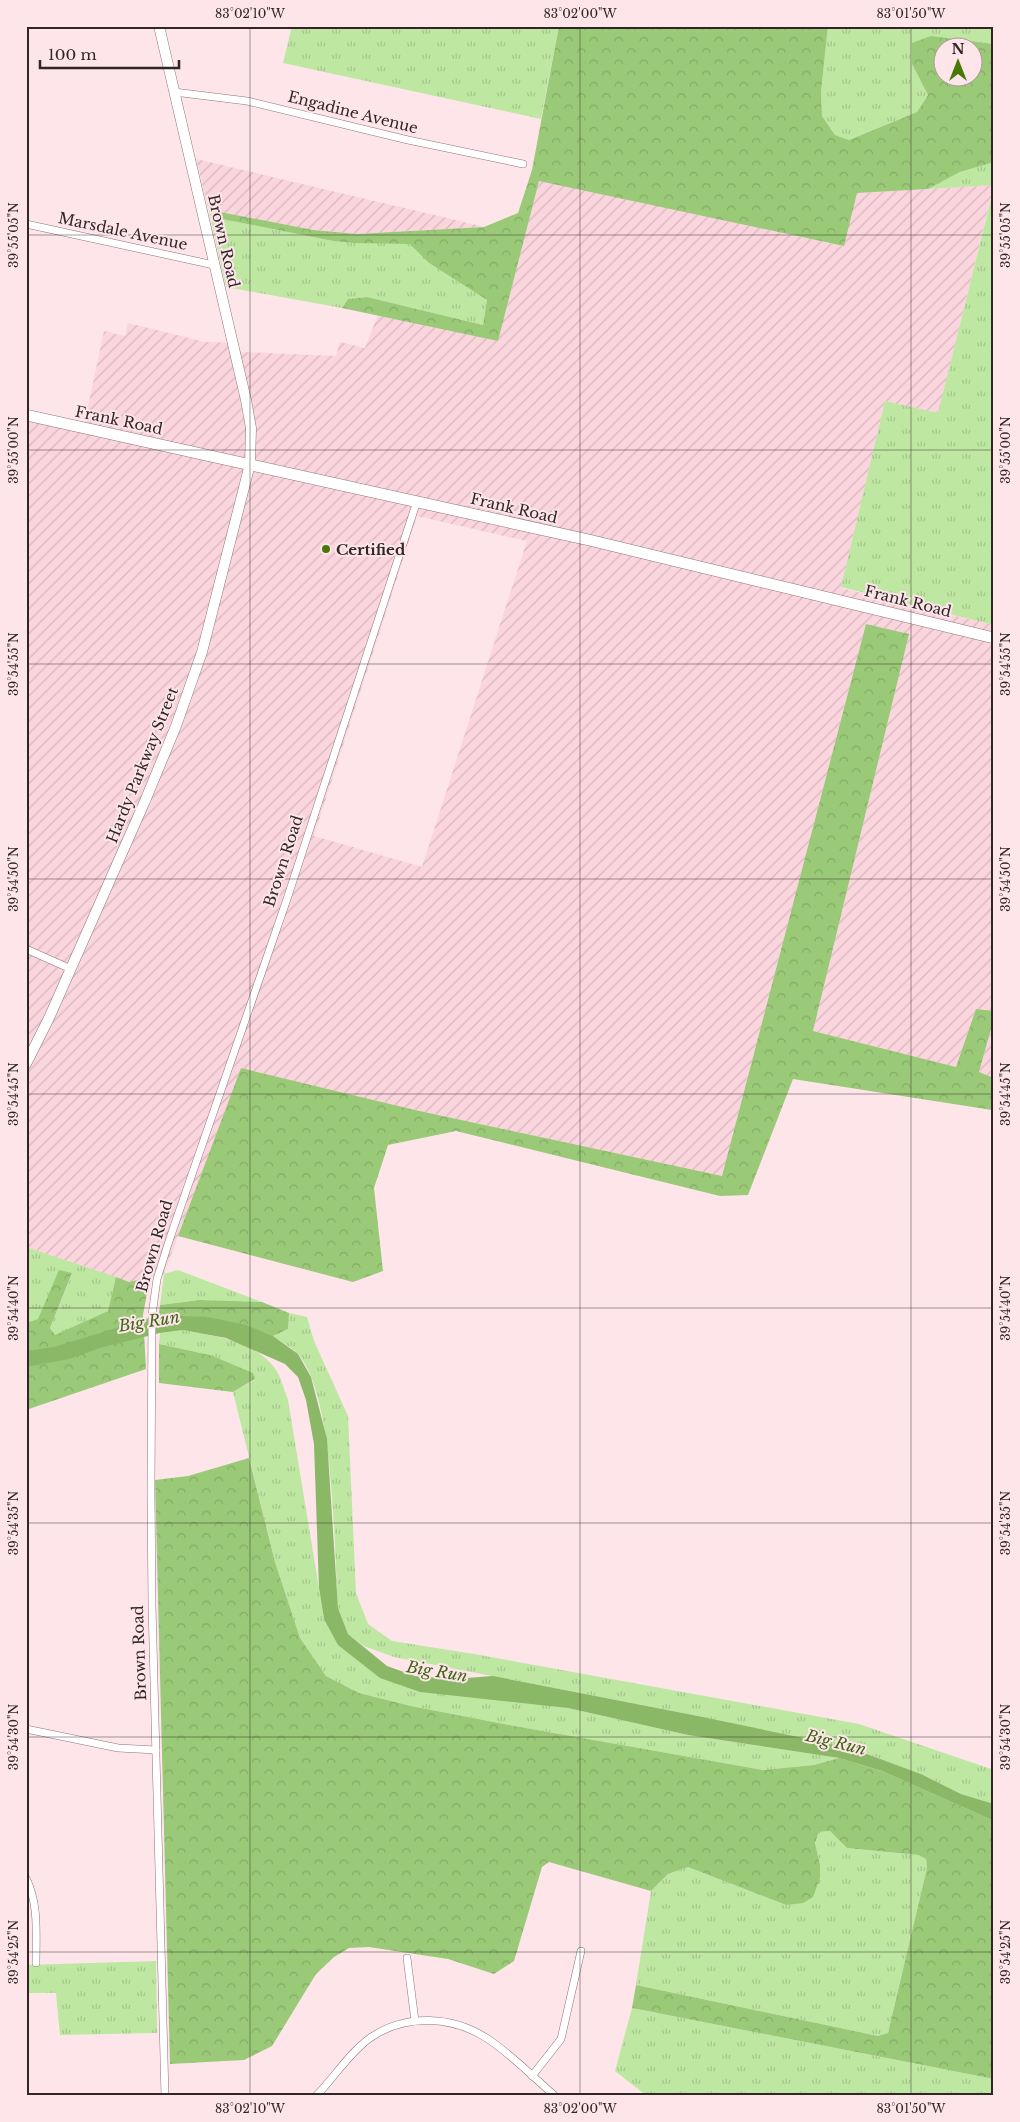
<svg xmlns="http://www.w3.org/2000/svg" width="1020" height="2122" viewBox="0 0 1020 2122" font-family="'Libre Baskerville',serif">
<style>
.industrial{fill:url(#industrial-furrows);fill-rule:evenodd}
.grass{fill:url(#grass-tufts)}
.forest{fill:url(#forest-crowns);fill-rule:evenodd}
.water{fill:#8ab867}
.lines{fill:none;stroke-linecap:round;stroke-linejoin:round}
.minor-casing{stroke:#8d7479;stroke-width:8}
.secondary-casing{stroke:#8d7479;stroke-width:11}
.primary-casing{stroke:#8d7479;stroke-width:12}
.minor{stroke:#fff;stroke-width:7}
.secondary{stroke:#fff;stroke-width:10}
.primary{stroke:#fff;stroke-width:11}
.ticks{fill:none;stroke:#302628;stroke-width:1;stroke-opacity:0.45}
.poi-dot{fill:#467a07;stroke:#fde5ea;stroke-width:2}
.labels{text-anchor:middle;dominant-baseline:central;stroke-width:4;stroke-linejoin:round;paint-order:stroke}
.street-label{font-size:15px;fill:#302628;stroke:#fde5ea}
.poi-label{font-size:15px;font-weight:bold;fill:#302628;stroke:#fde5ea;text-anchor:start}
.water-label{font-size:16px;font-style:italic;fill:#3c6511;stroke:#fde5ea}
.neatline{fill:none;stroke:#302628;stroke-width:2}
.ticks-label{font-size:12px;text-anchor:middle;fill:#302628}
</style>
<defs>
<pattern id="industrial-furrows" width="10" height="10" patternUnits="userSpaceOnUse" patternTransform="scale(1.25)"><rect width="10" height="10" fill="#fbd5dd"/><path d="M-1 1l2-2M0 10L10 0M9 11l2-2" fill="none" stroke="#d7b7be"/></pattern>
<pattern id="grass-tufts" width="24" height="20" patternUnits="userSpaceOnUse" patternTransform="scale(1.25)"><rect width="24" height="20" fill="#bee7a2"/><path d="M3 7l-1-3M5 7V3M7 7l1-3M15 17l-1-3M17 17v-4M19 17l1-3" fill="none" stroke="#a4c68c"/></pattern>
<pattern id="forest-crowns" width="20" height="18" patternUnits="userSpaceOnUse" patternTransform="scale(1.25)"><rect width="20" height="18" fill="#9ac977"/><path d="M2 6a3 3 0 1 1 6 0M12 15a3 3 0 1 1 6 0" fill="none" stroke="#85ac67"/></pattern>
</defs>
<rect width="100%" height="100%" fill="#fde5ea"/>
<!-- industrial -->
<g class="industrial">
<path d="M196 159 485 227 357 234 313 230 209 211Z"/>
<path d="M539 180 843 246 857 193 994 185 938 414 885 401 841 588 994 625V1011L976 1009 956 1067 813 1031 909 634 866 624 722 1176 415 1110 241 1068 164 1274 129 1282 26 1247V412L84 425 104 331 125 336 128 323 205 342 237 343 241 352 336 356 340 342 365 348 378 315 498 341ZM417 516 527 541 422 867 314 836Z"/>
<path d="M994 1018V1078L979 1072Z"/>
</g>
<!-- grass -->
<g class="grass">
<path d="M292 26H559L541 119 283 63Z"/>
<path d="M828 26H994V44L931 36 912 64 928 95 917 112 849 140 835 135 822 116 821 92Z"/>
<path d="M994 162V185L928 189 960 172Z"/>
<path d="M994 187V625L841 587 885 401 938 413Z"/>
<path d="M209 211 220 212 222 219 333 241 353 243H411L429 263 487 300 483 325 367 297 348 299 342 308 226 287Z"/>
<path d="M26 1247 116 1277 108 1311 55 1336 50 1328 72 1274 38 1319 26 1323Z"/>
<path d="M178 1270 262 1302 200 1300 160 1305 164 1274Z"/>
<path d="M289 1313 307 1317 314 1341 348 1416 356 1593 368 1624 392 1641 474 1654 859 1724 994 1770V1804L961 1794 921 1774 856 1750 693 1715 394 1657 364 1646 348 1634 338 1608C334 1551 335 1395 298 1354 291 1347 281 1342 273 1336L288 1329Z"/>
<path d="M183 1330C214 1336 253 1340 274 1367 281 1376 284 1390 288 1400L324 1619 380 1678 568 1708 688 1735 839 1758 814 1765 763 1770 509 1725 411 1706 359 1693 326 1676 300 1638 275 1562 233 1392 255 1380 210 1355 159 1344 160 1333Z"/>
<path d="M830 1831 847 1848 918 1855 926 1859 927 1868 888 2033 878 2036 636 1985 651 1891 668 1874 688 1867 786 1905 820 1865 815 1844 819 1832Z"/>
<path d="M156 1961 157 2033 60 2035 56 1993H26V1965Z"/>
<path d="M632 2008 994 2079V2096H647L615 2071Z"/>
</g>
<!-- forest -->
<g class="forest">
<path d="M559 26H828L821 92 822 116 835 135 849 140 917 112 928 95 912 64V43L931 36 994 44V162L960 172 928 189 857 193 844 246 539 181 498 341 342 308 348 299 367 297 483 325 487 300 429 263 410 244 353 243 333 241 222 219 220 212 313 230 357 234 484 227 518 213 532 170ZM942 48H972V78H942Z"/>
<path d="M866 624 909 634 813 1031 956 1067 976 1009 994 1011V1018L979 1072 994 1078 992 1110 793 1079 748 1195 720 1196 456 1131 388 1145 374 1188 383 1271 353 1282 178 1236 241 1068 415 1110 722 1176Z"/>
<path d="M59 1270 72 1273 50 1328 55 1335 108 1311 116 1277 129 1282 150 1277 143 1315 146 1369 26 1410V1323L38 1319Z"/>
<path d="M200 1300 262 1302 289 1313 288 1329 273 1336C234 1320 201 1317 159 1315L160 1305Z"/>
<path d="M159 1344 210 1355 253 1373 255 1379 233 1392 159 1383Z"/>
<path d="M249 1458 275 1562 300 1638 326 1676 359 1693 411 1706 509 1725 763 1770 814 1765 839 1758 882 1771 994 1821V2079L632 2008 636 1985 878 2036 888 2033 927 1868 926 1859 918 1855 847 1848 830 1831 819 1832 815 1843 820 1865V1878L813 1897 803 1903 786 1905 688 1867 668 1874 651 1891 549 1862 542 1867 514 1961 494 1974 448 1959 369 1947 349 1948 334 1957 316 1974 272 2046 244 2060 170 2064 155 1480 188 1476Z"/>
</g>
<!-- water -->
<path class="water" d="M159 1315 207 1317 246 1325 273 1336 298 1354 311 1377 327 1439 338 1608 348 1634 387 1666 415 1676 453 1679 493 1676 693 1715 808 1739 856 1750 921 1774 961 1794 994 1804V1821L882 1771 839 1758 688 1735 568 1708 420 1692 380 1678 338 1645 324 1619 319 1588 314 1444 306 1400 298 1377 285 1364 226 1338 183 1330 160 1333 103 1347 69 1359 26 1367V1351L54 1347Z"/>
<g class="lines">
<!-- minor casing -->
<g class="minor-casing">
<g id="minor">
<path d="M174 92 247 101 408 140 523 164"/>
<path d="M26 224 214 265"/>
<path d="M26 949 71 969"/>
<path d="M26 1729 118 1748 156 1750"/>
<path d="M26 1878C39 1904 36 1935 36 1963"/>
<path d="M407 1958 415 2021"/>
<path d="M532 2076 561 2039 581 1951"/>
<path d="M165 2096 152 1606 151 1490 152 1315 157 1279 170 1238 287 899 417 501"/>
<path d="M316 2096C334 2078 349 2053 370 2038 406 2013 453 2016 488 2039 512 2055 533 2077 555 2096"/>
</g>
</g>
<!-- secondary casing -->
<g class="secondary-casing">
<path id="secondary" d="M26 1064 49 1018 145 801 176 726 202 652 250 464 251 428 246 400 159 26"/>
</g>
<!-- primary casing -->
<g class="primary-casing">
<path id="primary" d="M26 415 589 540 994 638"/>
</g>
<!-- minor -->
<use href="#minor" class="minor"/>
<!-- secondary -->
<use href="#secondary" class="secondary"/>
<!-- primary -->
<use href="#primary" class="primary"/>
</g>
<!-- ticks -->
<path class="ticks" d="M250 26V2096M580 26V2096M911 26V2096M26 235H994M26 450H994M26 664H994M26 879H994M26 1094H994M26 1308H994M26 1523H994M26 1737H994M26 1952H994"/>
<!-- markers -->
<circle class="poi-dot" cx="326" cy="549" r="5"/>
<g class="labels">
<!-- street labels -->
<g class="street-label">
<text transform="translate(353 112) rotate(14)">Engadine Avenue</text>
<text transform="translate(123 231) rotate(12)">Marsdale Avenue</text>
<text transform="translate(224 241) rotate(77)">Brown Road</text>
<text transform="translate(119 420) rotate(12)">Frank Road</text>
<text transform="translate(514 508) rotate(13)">Frank Road</text>
<text transform="translate(908 601) rotate(14)">Frank Road</text>
<text transform="translate(142 765) rotate(-68)">Hardy Parkway Street</text>
<text transform="translate(283 861) rotate(-72)">Brown Road</text>
<text transform="translate(154 1246) rotate(-74)">Brown Road</text>
<text transform="translate(139 1653) rotate(-92)">Brown Road</text>
</g>
<!-- poi labels -->
<g class="poi-label">
<text x="336" y="549">Certified</text>
</g>
<!-- water labels -->
<g class="water-label">
<text transform="translate(149 1321) rotate(-9)">Big Run</text>
<text transform="translate(437 1671) rotate(9)">Big Run</text>
<text transform="translate(836 1742) rotate(14)">Big Run</text>
</g>
</g>
<!-- border -->
<rect width="1020" height="2122" fill="none" stroke="#fde5ea" stroke-width="55"/>
<!-- north arrow -->
<g transform="translate(958 62)"><circle r="24" fill="#fde5ea" stroke="#ab999c"/>
<path d="M0-4L9 19L0 12L-9 19Z" fill="#467a07"/>
<text y="-8" font-size="14" font-weight="bold" text-anchor="middle" fill="#302628">N</text>
</g>
<!-- scale -->
<path d="M40 60v8h139v-8" fill="none" stroke="#302628" stroke-width="2.5"/>
<text x="48" y="60" font-size="15" fill="#302628" stroke="#fde5ea" stroke-width="4" paint-order="stroke">100 m</text>
<rect x="28" y="28" width="964" height="2066" class="neatline"/>
<g class="ticks-label">
<text x="250" y="18">83°02'10"W</text>
<text x="580" y="18">83°02'00"W</text>
<text x="911" y="18">83°01'50"W</text>
<text transform="translate(14 235) rotate(-90)" y="4">39°55'05"N</text>
<text transform="translate(1006 235) rotate(-90)" y="4">39°55'05"N</text>
<text transform="translate(14 450) rotate(-90)" y="4">39°55'00"N</text>
<text transform="translate(1006 450) rotate(-90)" y="4">39°55'00"N</text>
<text transform="translate(14 664) rotate(-90)" y="4">39°54'55"N</text>
<text transform="translate(1006 664) rotate(-90)" y="4">39°54'55"N</text>
<text transform="translate(14 879) rotate(-90)" y="4">39°54'50"N</text>
<text transform="translate(1006 879) rotate(-90)" y="4">39°54'50"N</text>
<text transform="translate(14 1094) rotate(-90)" y="4">39°54'45"N</text>
<text transform="translate(1006 1094) rotate(-90)" y="4">39°54'45"N</text>
<text transform="translate(14 1308) rotate(-90)" y="4">39°54'40"N</text>
<text transform="translate(1006 1308) rotate(-90)" y="4">39°54'40"N</text>
<text transform="translate(14 1523) rotate(-90)" y="4">39°54'35"N</text>
<text transform="translate(1006 1523) rotate(-90)" y="4">39°54'35"N</text>
<text transform="translate(14 1737) rotate(-90)" y="4">39°54'30"N</text>
<text transform="translate(1006 1737) rotate(-90)" y="4">39°54'30"N</text>
<text transform="translate(14 1952) rotate(-90)" y="4">39°54'25"N</text>
<text transform="translate(1006 1952) rotate(-90)" y="4">39°54'25"N</text>
<text x="250" y="2113">83°02'10"W</text>
<text x="580" y="2113">83°02'00"W</text>
<text x="911" y="2113">83°01'50"W</text>
</g>
</svg>
